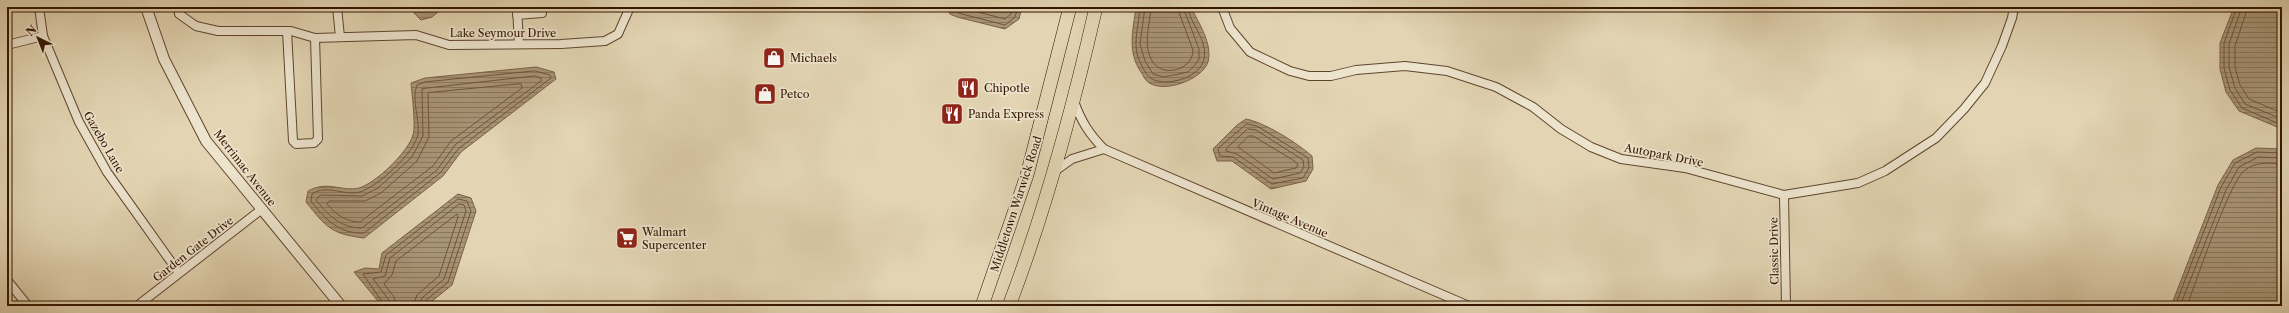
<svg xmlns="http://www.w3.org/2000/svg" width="2289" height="313" viewBox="0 0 2289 313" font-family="'Libre Caslon Text',serif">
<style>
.water{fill:url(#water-rules);stroke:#7a6147}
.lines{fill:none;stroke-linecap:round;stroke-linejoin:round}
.shore{stroke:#6e543b;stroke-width:1}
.minor-casing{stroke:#60452d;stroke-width:10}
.tertiary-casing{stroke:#60452d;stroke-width:12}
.primary-casing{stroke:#341500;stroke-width:14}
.minor{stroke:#ede4ce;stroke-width:8}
.tertiary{stroke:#ede4ce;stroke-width:10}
.primary{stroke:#e3d5b3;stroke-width:13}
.labels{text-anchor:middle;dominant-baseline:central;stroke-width:3.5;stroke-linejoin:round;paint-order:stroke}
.street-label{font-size:11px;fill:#341500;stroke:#ede4ce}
.poi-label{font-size:11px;fill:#341500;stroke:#ede4ce;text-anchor:start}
</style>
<defs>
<pattern id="water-rules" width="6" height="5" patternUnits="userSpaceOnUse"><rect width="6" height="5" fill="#a89476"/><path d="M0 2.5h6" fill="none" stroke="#8a785e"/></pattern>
</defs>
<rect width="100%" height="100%" fill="#e3d5b3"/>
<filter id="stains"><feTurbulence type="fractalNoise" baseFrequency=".005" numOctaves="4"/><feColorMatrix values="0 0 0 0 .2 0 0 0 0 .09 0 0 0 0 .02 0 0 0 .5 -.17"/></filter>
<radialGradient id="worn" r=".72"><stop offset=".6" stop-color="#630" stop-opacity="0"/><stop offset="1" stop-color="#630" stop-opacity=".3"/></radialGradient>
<!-- water -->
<g class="water">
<path d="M414 7H439V11L432 17 421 20 414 13Z"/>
<path d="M946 7H1022L1019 19 1005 29 957 17 950 14Z"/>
<path d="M1136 7H1191C1198 22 1213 44 1208 62 1202 80 1163 94 1148 82 1145 80 1143 75 1141 72 1127 52 1133 30 1136 7Z"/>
<path d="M2234 7H2282V129L2239 111 2226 92 2220 69V43Z"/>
<path d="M536 67 554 72 556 79 461 152 443 176 364 238C331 234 326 227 306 202L308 191C328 180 341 192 359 188 376 183 408 152 413 135 416 127 412 94 411 83L425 78Z"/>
<path d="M1246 119C1266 123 1297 143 1312 156L1313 169 1306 181 1271 189 1232 161H1217L1213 149 1237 125Z"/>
<path d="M2256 148 2282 149V306H2171L2218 185 2233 160Z"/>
<path d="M458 194 471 198 476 211 452 285 426 306H382L354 272 365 268 379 269 382 253Z"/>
</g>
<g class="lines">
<!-- shore -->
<g class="shore">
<path d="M950 7 958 13 1005 25 1015 17 1018 7"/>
<path d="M958 7 1005 19 1011 14 1013 7"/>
<path d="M1140 7C1139 27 1131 46 1141 64 1143 69 1148 77 1152 79 1167 87 1200 78 1204 59 1208 39 1190 25 1188 7"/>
<path d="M1145 7 1140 44 1145 61 1153 74 1164 77 1188 72 1195 65 1199 59V49L1183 7"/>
<path d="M1151 7C1150 25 1143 42 1151 59 1160 79 1193 71 1193 50L1177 7"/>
<path d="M2237 7 2224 43V68L2230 90 2242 108 2282 125"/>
<path d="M2242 7 2229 44V67L2235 88 2245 104 2282 119"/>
<path d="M2248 7 2235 46V67L2240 85 2249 99 2282 113"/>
<path d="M535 71 550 75 551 78 458 149 440 173 364 233C339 234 325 219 311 201L312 194C326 184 344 196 360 192 377 187 415 153 418 134 420 119 411 100 417 85L425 82Z"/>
<path d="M535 76 541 78V81L455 145 437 170 362 228C341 228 329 216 316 200L320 195 362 196 378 188 412 157 423 136 422 89Z"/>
<path d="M521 84 522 88 451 141 433 166 360 222C347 222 336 215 327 204L329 201H365L381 193 417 161 429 137 428 93Z"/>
<path d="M1247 124 1257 126 1308 158 1309 168 1303 178 1272 184 1233 157 1220 156 1218 149Z"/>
<path d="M1248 129 1256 130 1303 160 1304 167 1300 173 1273 179 1237 154 1226 151 1227 148Z"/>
<path d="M1249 136H1253L1293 160 1298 164 1296 168 1274 173 1238 147Z"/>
<path d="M385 306 363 274 381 272 386 255 458 199 467 201 471 211 448 282 425 301 424 306"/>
<path d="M390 306 389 300 373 279 385 276 390 258 459 204 464 205 466 211 444 279 422 298 419 306"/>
<path d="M396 306 394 297 384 284 392 275 396 261 457 214 458 217 439 276 417 295 413 306"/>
<path d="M2175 306 2221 187 2235 163 2257 152 2282 153"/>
<path d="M2180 306 2226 190 2239 167 2258 157 2282 158"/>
<path d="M2187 306C2196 282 2229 183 2244 171 2256 161 2268 163 2282 164"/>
</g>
<!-- minor casing -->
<g class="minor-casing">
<g id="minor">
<path d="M39 7 43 36 79 122 107 172 179 273"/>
<path d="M178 7 179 14 196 26 218 31H291L315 38 416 35 449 45 561 44 605 41 618 34 630 7"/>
<path d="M337 7 340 37"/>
<path d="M517 7 519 44"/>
<path d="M1222 7 1230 28 1250 52 1290 71 1309 76H1331L1356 70 1405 66 1447 71 1496 87 1533 107 1561 129 1591 147 1621 159 1685 168 1784 195 1858 183 1885 171 1936 138 1964 109 1985 83 2002 46 2012 18 2014 7"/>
<path d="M517 15 542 13V7"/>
<path d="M287 31 293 141 296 144 314 143 318 139 315 38"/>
<path d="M7 45 43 36"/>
<path d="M1074 101C1081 121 1089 134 1104 149L1469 306"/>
<path d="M1055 171 1072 159 1104 149"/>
<path d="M1784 195 1786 306"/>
<path d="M7 280 28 306"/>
<path d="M137 306 262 209"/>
</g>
</g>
<!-- tertiary casing -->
<g class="tertiary-casing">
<path id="tertiary" d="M146 7 164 59 206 141 341 306"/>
</g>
<!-- primary casing -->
<g class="primary-casing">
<g id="primary">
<path d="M982 306 1027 175 1070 7"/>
<path d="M1009 306C1046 209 1073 108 1096 7"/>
</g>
</g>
<!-- minor -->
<use href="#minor" class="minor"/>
<!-- tertiary -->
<use href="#tertiary" class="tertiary"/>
<!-- primary -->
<use href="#primary" class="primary"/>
</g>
<!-- icons -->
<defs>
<g id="shop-square" transform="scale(1.15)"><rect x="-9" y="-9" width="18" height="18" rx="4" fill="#8f2418" stroke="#ede4ce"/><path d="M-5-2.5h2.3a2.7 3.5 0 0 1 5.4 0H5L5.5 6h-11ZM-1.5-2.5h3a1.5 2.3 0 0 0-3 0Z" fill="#fff"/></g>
<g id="restaurant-square" transform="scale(1.15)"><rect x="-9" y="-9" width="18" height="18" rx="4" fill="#8f2418" stroke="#ede4ce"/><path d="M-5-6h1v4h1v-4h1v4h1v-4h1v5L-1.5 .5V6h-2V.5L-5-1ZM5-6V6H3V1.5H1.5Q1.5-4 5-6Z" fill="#fff"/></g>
<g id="supermarket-square" transform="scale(1.15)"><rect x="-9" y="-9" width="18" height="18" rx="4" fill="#8f2418" stroke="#ede4ce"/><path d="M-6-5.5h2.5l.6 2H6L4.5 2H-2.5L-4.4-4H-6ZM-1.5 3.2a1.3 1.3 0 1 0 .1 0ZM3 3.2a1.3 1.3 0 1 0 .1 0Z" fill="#fff"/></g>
</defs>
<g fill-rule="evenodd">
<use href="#shop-square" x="774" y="58"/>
<use href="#restaurant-square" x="968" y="88"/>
<use href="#shop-square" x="765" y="94"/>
<use href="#restaurant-square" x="952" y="114"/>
<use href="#supermarket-square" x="627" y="238"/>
</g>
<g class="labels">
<!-- street labels -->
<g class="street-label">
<text x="503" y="33">Lake Seymour Drive</text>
<text transform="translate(104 142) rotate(60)">Gazebo Lane</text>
<text transform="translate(1664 155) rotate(11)">Autopark Drive</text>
<text transform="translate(245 168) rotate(52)">Merrimac Avenue</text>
<text transform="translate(1016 204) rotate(-72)">Middletown Warwick Road</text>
<text transform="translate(1290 218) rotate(23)">Vintage Avenue</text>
<text transform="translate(193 249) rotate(-38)">Garden Gate Drive</text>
<text transform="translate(1774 251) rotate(-91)">Classic Drive</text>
</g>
<!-- poi labels -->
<g class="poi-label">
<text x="790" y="58">Michaels</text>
<text x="984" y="88">Chipotle</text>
<text x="780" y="94">Petco</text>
<text x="968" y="114">Panda Express</text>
<text x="642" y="232">Walmart<tspan x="642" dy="13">Supercenter</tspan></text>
</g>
</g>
<!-- margin -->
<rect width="2289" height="313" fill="none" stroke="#e3d5b3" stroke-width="24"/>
<rect x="8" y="8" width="2273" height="297" fill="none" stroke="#341500" stroke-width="2"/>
<rect x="12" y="12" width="2265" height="289" fill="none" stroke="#341500"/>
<!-- north arrow -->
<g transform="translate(38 38) rotate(317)" stroke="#ede4ce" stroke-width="3" paint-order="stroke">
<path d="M0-3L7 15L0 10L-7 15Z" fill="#341500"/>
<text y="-6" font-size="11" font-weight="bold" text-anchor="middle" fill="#341500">N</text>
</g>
<rect width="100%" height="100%" filter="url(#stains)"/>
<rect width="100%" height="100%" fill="url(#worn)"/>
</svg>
